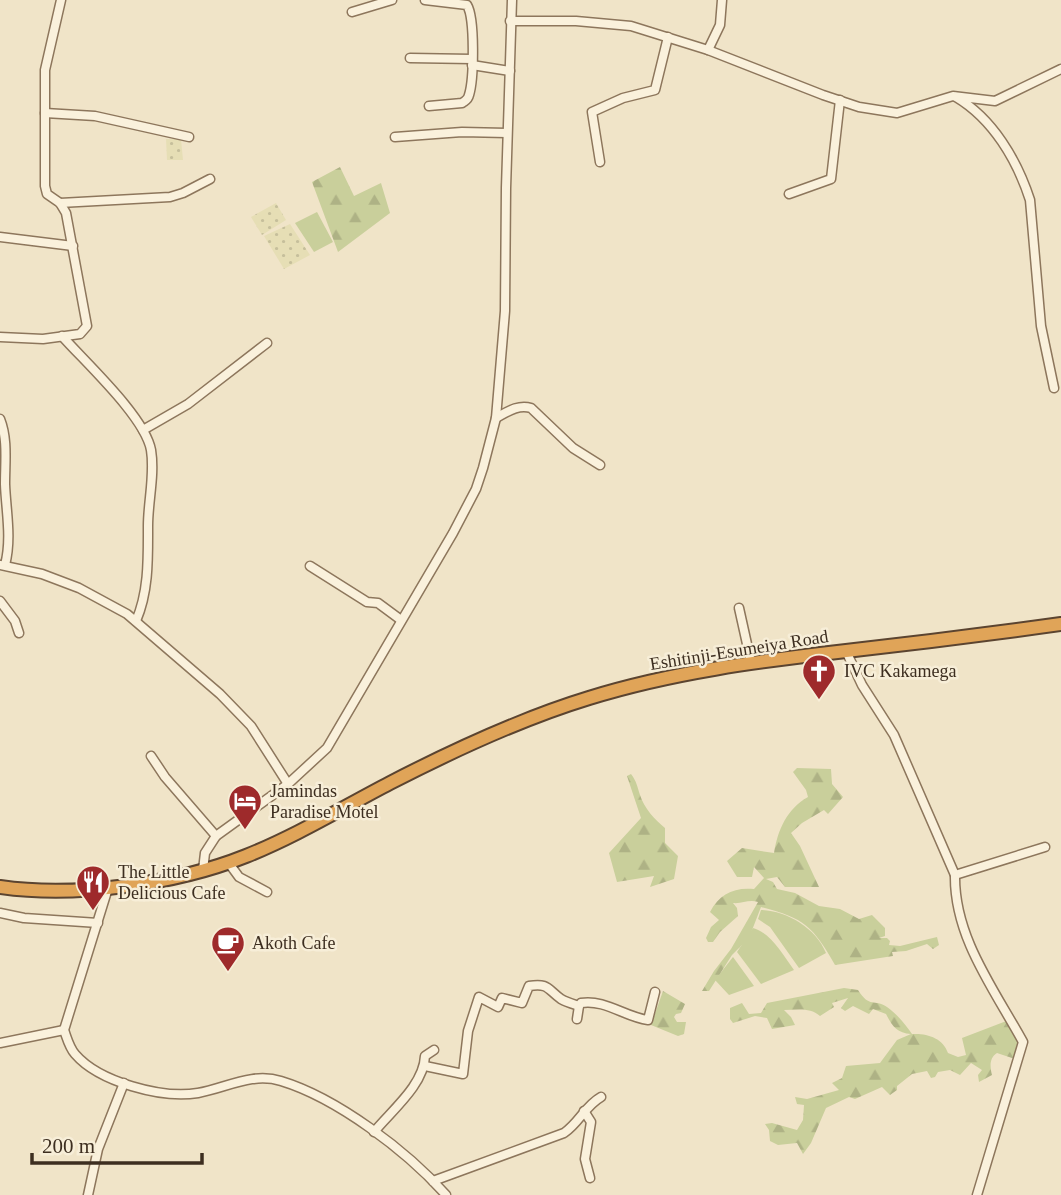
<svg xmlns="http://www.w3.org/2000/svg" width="1061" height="1195" viewBox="0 0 1061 1195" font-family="'Times New Roman',serif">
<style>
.farmland{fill:url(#farmland-dots)}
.green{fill:#c9cf9b}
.forest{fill:url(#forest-firs)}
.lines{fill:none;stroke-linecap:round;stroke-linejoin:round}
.minor-casing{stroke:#8d765c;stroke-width:11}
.highway-casing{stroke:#5b4430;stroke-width:16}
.minor{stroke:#faf1dc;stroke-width:8}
.highway{stroke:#e0a458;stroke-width:12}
.labels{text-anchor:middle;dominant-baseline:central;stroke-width:5;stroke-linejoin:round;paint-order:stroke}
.street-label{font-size:18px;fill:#3d2e20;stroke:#f7eed8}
.poi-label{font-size:18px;fill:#3d2e20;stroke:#f7eed8;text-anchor:start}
</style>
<defs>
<pattern id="farmland-dots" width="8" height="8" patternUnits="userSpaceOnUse" patternTransform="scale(1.75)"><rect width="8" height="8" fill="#e6deb5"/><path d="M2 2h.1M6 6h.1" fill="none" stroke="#c6bf9b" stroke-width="1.8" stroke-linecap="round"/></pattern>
<pattern id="forest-firs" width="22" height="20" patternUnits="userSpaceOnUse" patternTransform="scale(1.75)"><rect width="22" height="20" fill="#c9cf9b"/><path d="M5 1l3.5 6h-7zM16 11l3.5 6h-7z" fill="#aeb285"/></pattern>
</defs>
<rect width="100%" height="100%" fill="#f0e4c8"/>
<!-- farmland -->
<g class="farmland">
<path d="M166 139H181L183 160H167Z"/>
<path d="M276 203 286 220 262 235 251 217Z"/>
<path d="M290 224 310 255 284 269 264 236Z"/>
</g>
<!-- green -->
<g class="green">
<path d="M317 212 333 242 314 252 295 223Z"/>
<path d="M761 910C787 911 816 928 826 953L799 968 770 927 758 919Z"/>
<path d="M753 928C771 933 783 955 794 970L761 984 737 952Z"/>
<path d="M733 957 754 986 729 995 715 980Z"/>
</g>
<!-- forest -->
<g class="forest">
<path d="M340 167 354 196 381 183 390 213 338 252 312 182Z"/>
<path d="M797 768 831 769 832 784 843 797 828 814 824 810 802 823 791 833 800 846 819 887H785L777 877 766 879 773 882 777 889 795 893 819 906 840 909 859 919 872 915 885 928V936L879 938H887L890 941 889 945 900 946 937 937 939 945 933 949 927 944 906 951 892 952 893 956 835 965C813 926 804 918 761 907L749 938 732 955 709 991H702L714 971 731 949 758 902C749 899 742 904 733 903L737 908 738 916 720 932 713 942H708L706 938 711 927 719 920 710 912C719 894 734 887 754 889L764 878 754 867 752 877H737L727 861 742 848 774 853C778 829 787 809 808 797L806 790 793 772Z"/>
<path d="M631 774C637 782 637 786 640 795 644 808 655 820 665 828V843L678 856 674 879 650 887 654 876 617 882 609 853 641 818 627 776Z"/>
<path d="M844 988 858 990C870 1009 874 998 887 1007 897 1014 905 1024 912 1034 927 1033 943 1038 948 1053L958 1057 966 1055 962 1038 1009 1020 1020 1044 1016 1057 1012 1058 997 1053C989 1058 990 1067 992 1075L979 1082 978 1075 982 1070 971 1063 960 1075 950 1070 938 1072 935 1077 931 1078 927 1071 912 1074 897 1086V1090L890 1095 882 1087 855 1099 849 1097 826 1108 811 1143 803 1154 797 1143 778 1145 770 1141 769 1130 765 1124 772 1123 797 1130 803 1120 804 1105 797 1104 795 1097 807 1099 839 1090 832 1083 842 1078 846 1066 880 1063 897 1040 911 1034C897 1033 892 1026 886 1014L873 1009 869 1014 853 1006 845 1011 841 1008 848 998 832 1003 834 1007 820 1016C810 1007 797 1010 784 1010L791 1017 795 1025 772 1029 767 1018 755 1016 733 1023 730 1019V1008L742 1003 749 1014 761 1013 767 1003Z"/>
<path d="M663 991 685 1004 681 1013 676 1014 674 1017 677 1022H686L684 1034 678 1036 651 1025Z"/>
</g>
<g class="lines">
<!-- minor casing -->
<g class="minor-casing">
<g id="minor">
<path d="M425 0 467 5C475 18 474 79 469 95 468 100 466 100 462 103L429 106"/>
<path d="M352 12 392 0"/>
<path d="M510 21H576L631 26 708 50 823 95 859 107 897 113 953 96 995 101 1061 69"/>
<path d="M708 50 720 25 722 0"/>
<path d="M410 58 472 59"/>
<path d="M472 65 510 71"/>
<path d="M956 97C993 119 1017 160 1030 200L1041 326 1054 388"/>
<path d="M45 113 95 116 189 137"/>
<path d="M395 137 462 132 507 133"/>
<path d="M600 162 592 112 623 98 655 90 668 37"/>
<path d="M789 194 831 179 840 100"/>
<path d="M60 203 170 197 183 193 210 179"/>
<path d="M0 237 73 246"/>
<path d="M62 336C86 363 145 417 151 450 155 475 148 501 148 526 148 558 149 591 136 621"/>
<path d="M0 337 43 339 80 334 87 326 66 213 60 203 47 194 45 186V70L61 0"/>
<path d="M496 418C507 412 518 404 531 408L573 448 600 465"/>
<path d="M0 419C8 439 5 462 5 484 6 511 12 538 5 565"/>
<path d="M143 430 188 404 267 343"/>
<path d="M0 565 42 574 79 588 127 614 220 694 251 726 288 784"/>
<path d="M310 566 367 602 378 603 401 620"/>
<path d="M0 601 15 621 19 633"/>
<path d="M739 608 751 662"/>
<path d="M846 651 862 685 894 735 955 875C954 937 994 989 1023 1042L977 1195"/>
<path d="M151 756 165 777 216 836"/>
<path d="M228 862 239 877 267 892"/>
<path d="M203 870 205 853 216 836 288 784 327 748 453 533 476 489 483 468 496 418 505 311 506 188 512 0"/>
<path d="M955 875 1045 847"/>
<path d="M108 888 64 1030C67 1038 69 1047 75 1054 99 1082 162 1099 198 1093 226 1088 252 1072 281 1081 337 1098 407 1151 446 1195"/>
<path d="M0 913 24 918 98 923"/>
<path d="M577 1019 579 1006 581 1003C605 999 625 1017 648 1020L655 992"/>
<path d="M0 1043 64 1030"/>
<path d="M425 1066 463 1074 468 1031 479 997 498 1007 502 998 522 1003 529 986C549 983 547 989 561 999 566 1002 573 1004 579 1006"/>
<path d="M584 1111 591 1122 585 1159 590 1178"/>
<path d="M374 1132C391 1111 424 1085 425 1056L434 1050"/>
<path d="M433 1181 564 1133C579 1123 585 1106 601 1097"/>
<path d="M88 1195 98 1149 124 1083"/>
</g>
</g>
<!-- highway casing -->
<g class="highway-casing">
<path id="highway" d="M0 887C75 898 176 884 246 856 296 836 342 808 390 783 454 750 520 719 589 698 673 672 759 661 846 651 917 643 989 634 1061 624"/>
</g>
<!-- minor -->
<use href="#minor" class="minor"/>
<!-- highway -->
<use href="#highway" class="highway"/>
</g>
<!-- icons -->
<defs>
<g id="church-pin" transform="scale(1.75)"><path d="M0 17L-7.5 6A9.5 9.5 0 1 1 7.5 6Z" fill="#9e2a2b" stroke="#f7eed8"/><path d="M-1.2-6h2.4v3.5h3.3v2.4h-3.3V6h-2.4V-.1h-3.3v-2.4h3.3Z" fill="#fff"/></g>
<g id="hotel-pin" transform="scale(1.75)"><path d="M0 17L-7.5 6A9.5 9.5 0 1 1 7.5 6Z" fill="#9e2a2b" stroke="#f7eed8"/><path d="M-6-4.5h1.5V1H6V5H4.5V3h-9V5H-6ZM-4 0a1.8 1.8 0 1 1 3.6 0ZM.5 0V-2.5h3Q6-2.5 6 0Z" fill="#fff"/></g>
<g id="restaurant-pin" transform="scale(1.75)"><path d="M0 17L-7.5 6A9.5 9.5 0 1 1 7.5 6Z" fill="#9e2a2b" stroke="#f7eed8"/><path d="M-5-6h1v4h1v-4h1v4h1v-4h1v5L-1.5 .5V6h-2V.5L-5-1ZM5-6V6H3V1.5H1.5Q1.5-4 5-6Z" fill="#fff"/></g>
<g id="cafe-pin" transform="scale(1.75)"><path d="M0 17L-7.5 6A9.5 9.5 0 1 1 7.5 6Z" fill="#9e2a2b" stroke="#f7eed8"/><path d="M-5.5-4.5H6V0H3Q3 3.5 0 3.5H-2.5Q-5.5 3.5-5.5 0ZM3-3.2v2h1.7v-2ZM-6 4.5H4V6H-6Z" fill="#fff"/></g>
</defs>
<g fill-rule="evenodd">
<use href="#church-pin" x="819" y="671"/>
<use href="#hotel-pin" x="245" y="801"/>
<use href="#restaurant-pin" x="93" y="882"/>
<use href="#cafe-pin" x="228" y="943"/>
</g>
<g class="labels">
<!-- street labels -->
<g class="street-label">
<text transform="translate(739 650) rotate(-9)">Eshitinji-Esumeiya Road</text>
</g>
<!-- poi labels -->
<g class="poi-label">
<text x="844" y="671">IVC Kakamega</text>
<text x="270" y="791">Jamindas<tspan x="270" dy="21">Paradise Motel</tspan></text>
<text x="118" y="872">The Little<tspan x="118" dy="21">Delicious Cafe</tspan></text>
<text x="252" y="943">Akoth Cafe</text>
</g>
</g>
<!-- scale -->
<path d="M32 1153v10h170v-10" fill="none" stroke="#3d2e20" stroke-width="3.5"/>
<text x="42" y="1153" font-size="21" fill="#3d2e20" stroke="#f7eed8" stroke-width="5" paint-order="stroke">200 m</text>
</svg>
